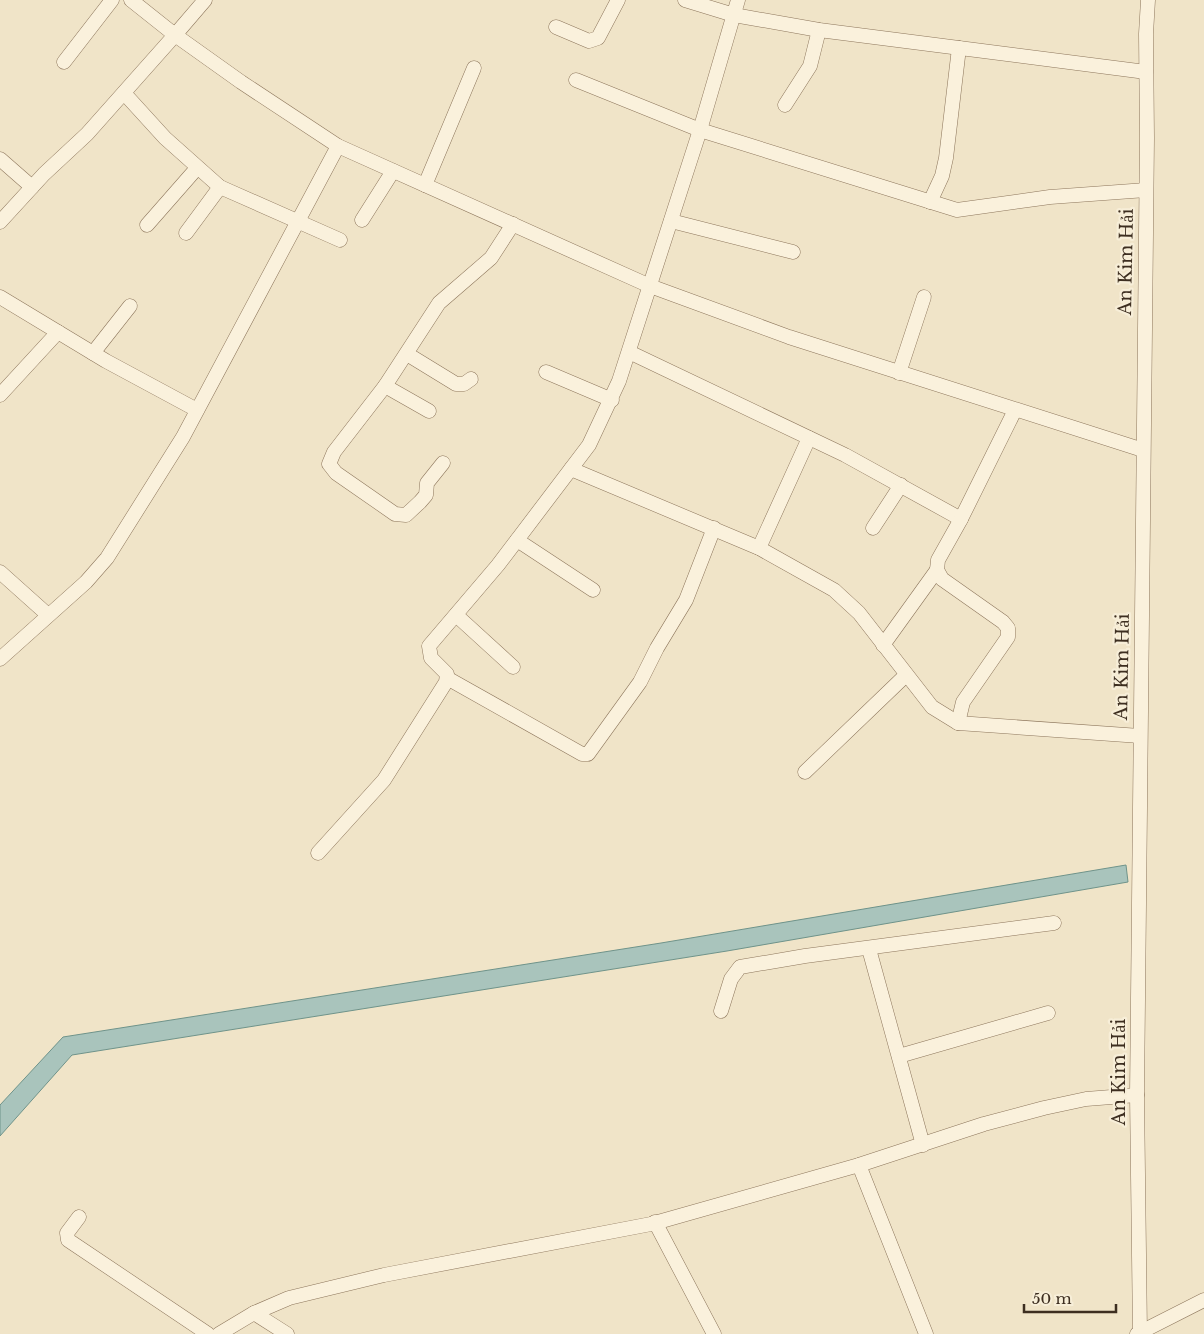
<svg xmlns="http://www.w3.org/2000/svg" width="1204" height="1334" viewBox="0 0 1204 1334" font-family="'Libre Baskerville',serif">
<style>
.water{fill:#a9c4bc;stroke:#6f938a}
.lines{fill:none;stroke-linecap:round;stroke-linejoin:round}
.minor-casing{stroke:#8d765c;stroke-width:15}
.minor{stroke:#faf1dc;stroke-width:14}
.labels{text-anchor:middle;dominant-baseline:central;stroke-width:4.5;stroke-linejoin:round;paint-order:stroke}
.street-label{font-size:18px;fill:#3d2e20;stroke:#f7eed8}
</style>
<rect width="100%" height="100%" fill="#f0e4c8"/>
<!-- water -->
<path class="water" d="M1126 865 1128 882 727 951 72 1055 0 1136V1105L63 1037 661 943Z"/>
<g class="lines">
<!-- minor casing -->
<g class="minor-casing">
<g id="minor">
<path d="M131 0 175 35 205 0"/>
<path d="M685 0 734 15 819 30 1146 72"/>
<path d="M556 27 589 41 598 38 618 0"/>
<path d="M64 62 112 0"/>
<path d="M576 80 700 130 957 210 1050 197 1146 190"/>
<path d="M124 93 165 138 220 187 340 240"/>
<path d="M785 105 810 66 819 30"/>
<path d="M0 159 32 187"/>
<path d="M425 185 474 68"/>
<path d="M930 202 942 176 946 158 959 48"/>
<path d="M362 220 393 171"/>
<path d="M671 221 793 252"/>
<path d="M0 222 44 174 87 134 175 35 241 82 338 146 650 286 789 337 1143 450"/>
<path d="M147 225 197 168"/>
<path d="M186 233 220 187"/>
<path d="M0 297 106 361 197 410"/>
<path d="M629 352 845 455 961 519"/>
<path d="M93 353 130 306"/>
<path d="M407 354 456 384H464L471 379"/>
<path d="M546 372 612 400"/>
<path d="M899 373 924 297"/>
<path d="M385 386 429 411"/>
<path d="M0 395 58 332"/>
<path d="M443 463 427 483 426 495 420 502 406 515 395 514 336 473 329 464 334 452 385 386 439 303 491 258 513 224"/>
<path d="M571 469 759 548 834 590 859 613 932 707 958 723 1140 736"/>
<path d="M873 528 901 485"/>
<path d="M517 540 593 590"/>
<path d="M759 548 809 438"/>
<path d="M0 572 48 615"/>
<path d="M456 615 513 667"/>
<path d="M883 645 937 570"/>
<path d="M0 659 86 582 107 558 183 437 338 146"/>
<path d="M447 678 582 754H588L640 682 657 648 686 600 714 528"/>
<path d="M958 723 963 702 1008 637V628L1003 622 942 579 937 570 938 560 961 519 1015 410"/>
<path d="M805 772 906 675"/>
<path d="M318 853 384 780 446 682 447 674 431 658 429 646 498 565 589 445 619 381 700 130 738 0"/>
<path d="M869 949 923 1145"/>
<path d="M721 1011 731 979 740 967 805 956 1054 923"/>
<path d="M899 1056 1048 1013"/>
<path d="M859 1165 926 1334"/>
<path d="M79 1217 67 1233 68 1240 208 1334"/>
<path d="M655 1222 714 1334"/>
<path d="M254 1313 287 1334"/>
<path d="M219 1334 254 1313 289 1298 384 1275 651 1224 859 1165 984 1124 1044 1108 1086 1099 1137 1095"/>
<path d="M1137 1334 1204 1300"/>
<path d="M1140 1334 1137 1095 1147 138 1146 34 1148 0"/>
</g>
</g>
<!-- minor -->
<use href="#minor" class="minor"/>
</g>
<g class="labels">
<!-- street labels -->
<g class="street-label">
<text transform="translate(1126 262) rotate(-89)">An Kim Hải</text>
<text transform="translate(1122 667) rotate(-89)">An Kim Hải</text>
<text transform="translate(1119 1072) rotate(-90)">An Kim Hải</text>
</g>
</g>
<!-- scale -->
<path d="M1024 1304v8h92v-8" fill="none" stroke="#3d2e20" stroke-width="2.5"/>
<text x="1032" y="1304" font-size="15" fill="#3d2e20" stroke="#f7eed8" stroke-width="4" paint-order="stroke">50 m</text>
</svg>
